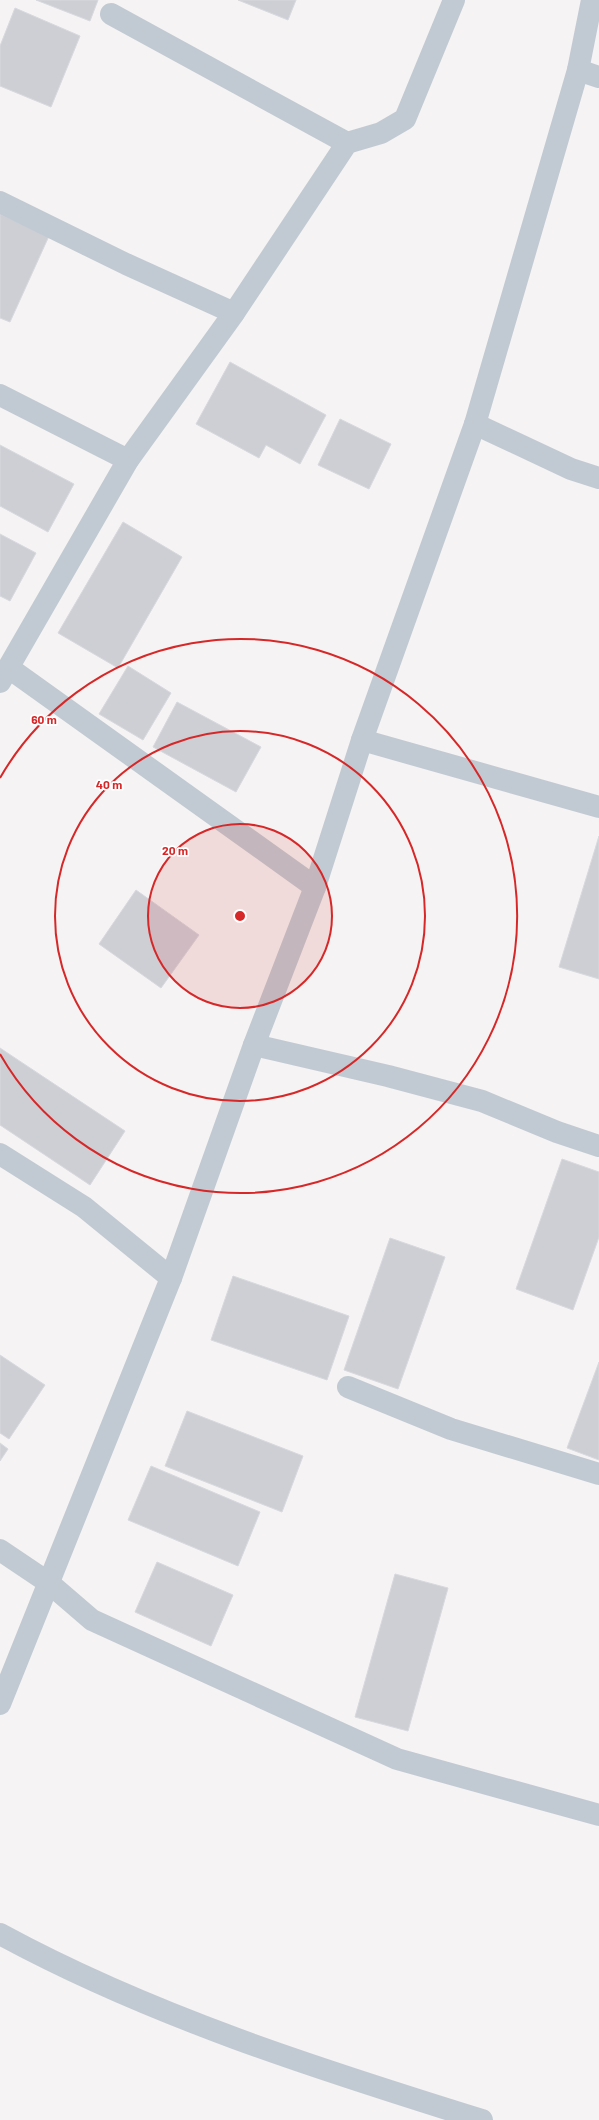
<svg xmlns="http://www.w3.org/2000/svg" width="599" height="2120" viewBox="0 0 599 2120" font-family="Barlow,sans-serif">
<style>
.building{fill:#cdcfd5;stroke:#d7d9de}
.lines{fill:none;stroke-linecap:round;stroke-linejoin:round}
.street{stroke:#c1cad2;stroke-width:22}
.ring{fill:none;stroke:#d62828;stroke-width:2}
.centre{fill:#d62828;stroke:#fff;stroke-width:2}
.ring-label{font-size:12px;text-anchor:middle;font-weight:bold;fill:#d62828;stroke:#fff;stroke-width:3.5;stroke-linejoin:round;paint-order:stroke}
</style>
<rect width="100%" height="100%" fill="#f5f3f3"/>
<!-- building -->
<g class="building">
<path d="M36 0H98L90 21Z"/>
<path d="M238 0H296L288 20Z"/>
<path d="M15 8 80 36 51 107 0 86V46Z"/>
<path d="M0 214 49 236 10 322 0 318Z"/>
<path d="M230 362 326 415 300 464 266 445 259 458 196 424Z"/>
<path d="M340 419 391 444 369 489 318 465Z"/>
<path d="M0 445 74 484 48 532 0 506Z"/>
<path d="M123 522 182 557 118 668 58 633Z"/>
<path d="M0 534 36 553 10 601 0 596Z"/>
<path d="M128 666 171 693 143 740 99 714Z"/>
<path d="M177 702 261 747 236 792 153 747Z"/>
<path d="M599 836V979L559 967Z"/>
<path d="M136 890 199 935 161 988 99 944Z"/>
<path d="M0 1048 125 1131 90 1185 0 1125Z"/>
<path d="M562 1159 599 1172V1237L573 1310 516 1289Z"/>
<path d="M390 1238 445 1257 398 1389 344 1370Z"/>
<path d="M233 1276 349 1316 327 1380 211 1340Z"/>
<path d="M0 1355 45 1385 9 1439 0 1433Z"/>
<path d="M599 1362V1460L567 1448Z"/>
<path d="M187 1411 303 1456 282 1512 165 1466Z"/>
<path d="M0 1443 8 1449 0 1461Z"/>
<path d="M151 1466 260 1512 238 1566 128 1520Z"/>
<path d="M157 1562 233 1595 211 1646 135 1612Z"/>
<path d="M395 1574 448 1588 408 1731 355 1717Z"/>
</g>
<g class="lines">
<!-- street -->
<g class="street">
<path d="M111 14 347 143"/>
<path d="M578 70 599 77"/>
<path d="M0 202 126 264 234 313"/>
<path d="M0 395 128 460"/>
<path d="M475 424 571 469 599 478"/>
<path d="M9 668 315 887"/>
<path d="M0 682 128 460 234 313 347 143 381 133 405 119 454 0"/>
<path d="M362 740 599 807"/>
<path d="M254 1045 388 1076 482 1101 557 1132 599 1146"/>
<path d="M0 1154 84 1207 171 1278"/>
<path d="M348 1387 451 1429 599 1474"/>
<path d="M0 1550 49 1583 92 1620 397 1759 599 1815"/>
<path d="M0 1704 171 1278 254 1045 315 887 362 740 475 424 578 70 592 0"/>
<path d="M0 1934C151 2016 318 2069 482 2120"/>
</g>
</g>
<!-- distance rings -->
<circle cx="240" cy="916" r="92" fill="#d62828" fill-opacity=".12"/>
<g class="ring">
<circle cx="240" cy="916" r="92"/>
<circle cx="240" cy="916" r="185"/>
<path d="M0 778A277 277 0 1 1 0 1054"/>
</g>
<circle cx="240" cy="916" r="6" class="centre"/>
<g class="ring-label">
<text x="44" y="724">60 m</text>
<text x="109" y="789">40 m</text>
<text x="175" y="855">20 m</text>
</g>
</svg>
